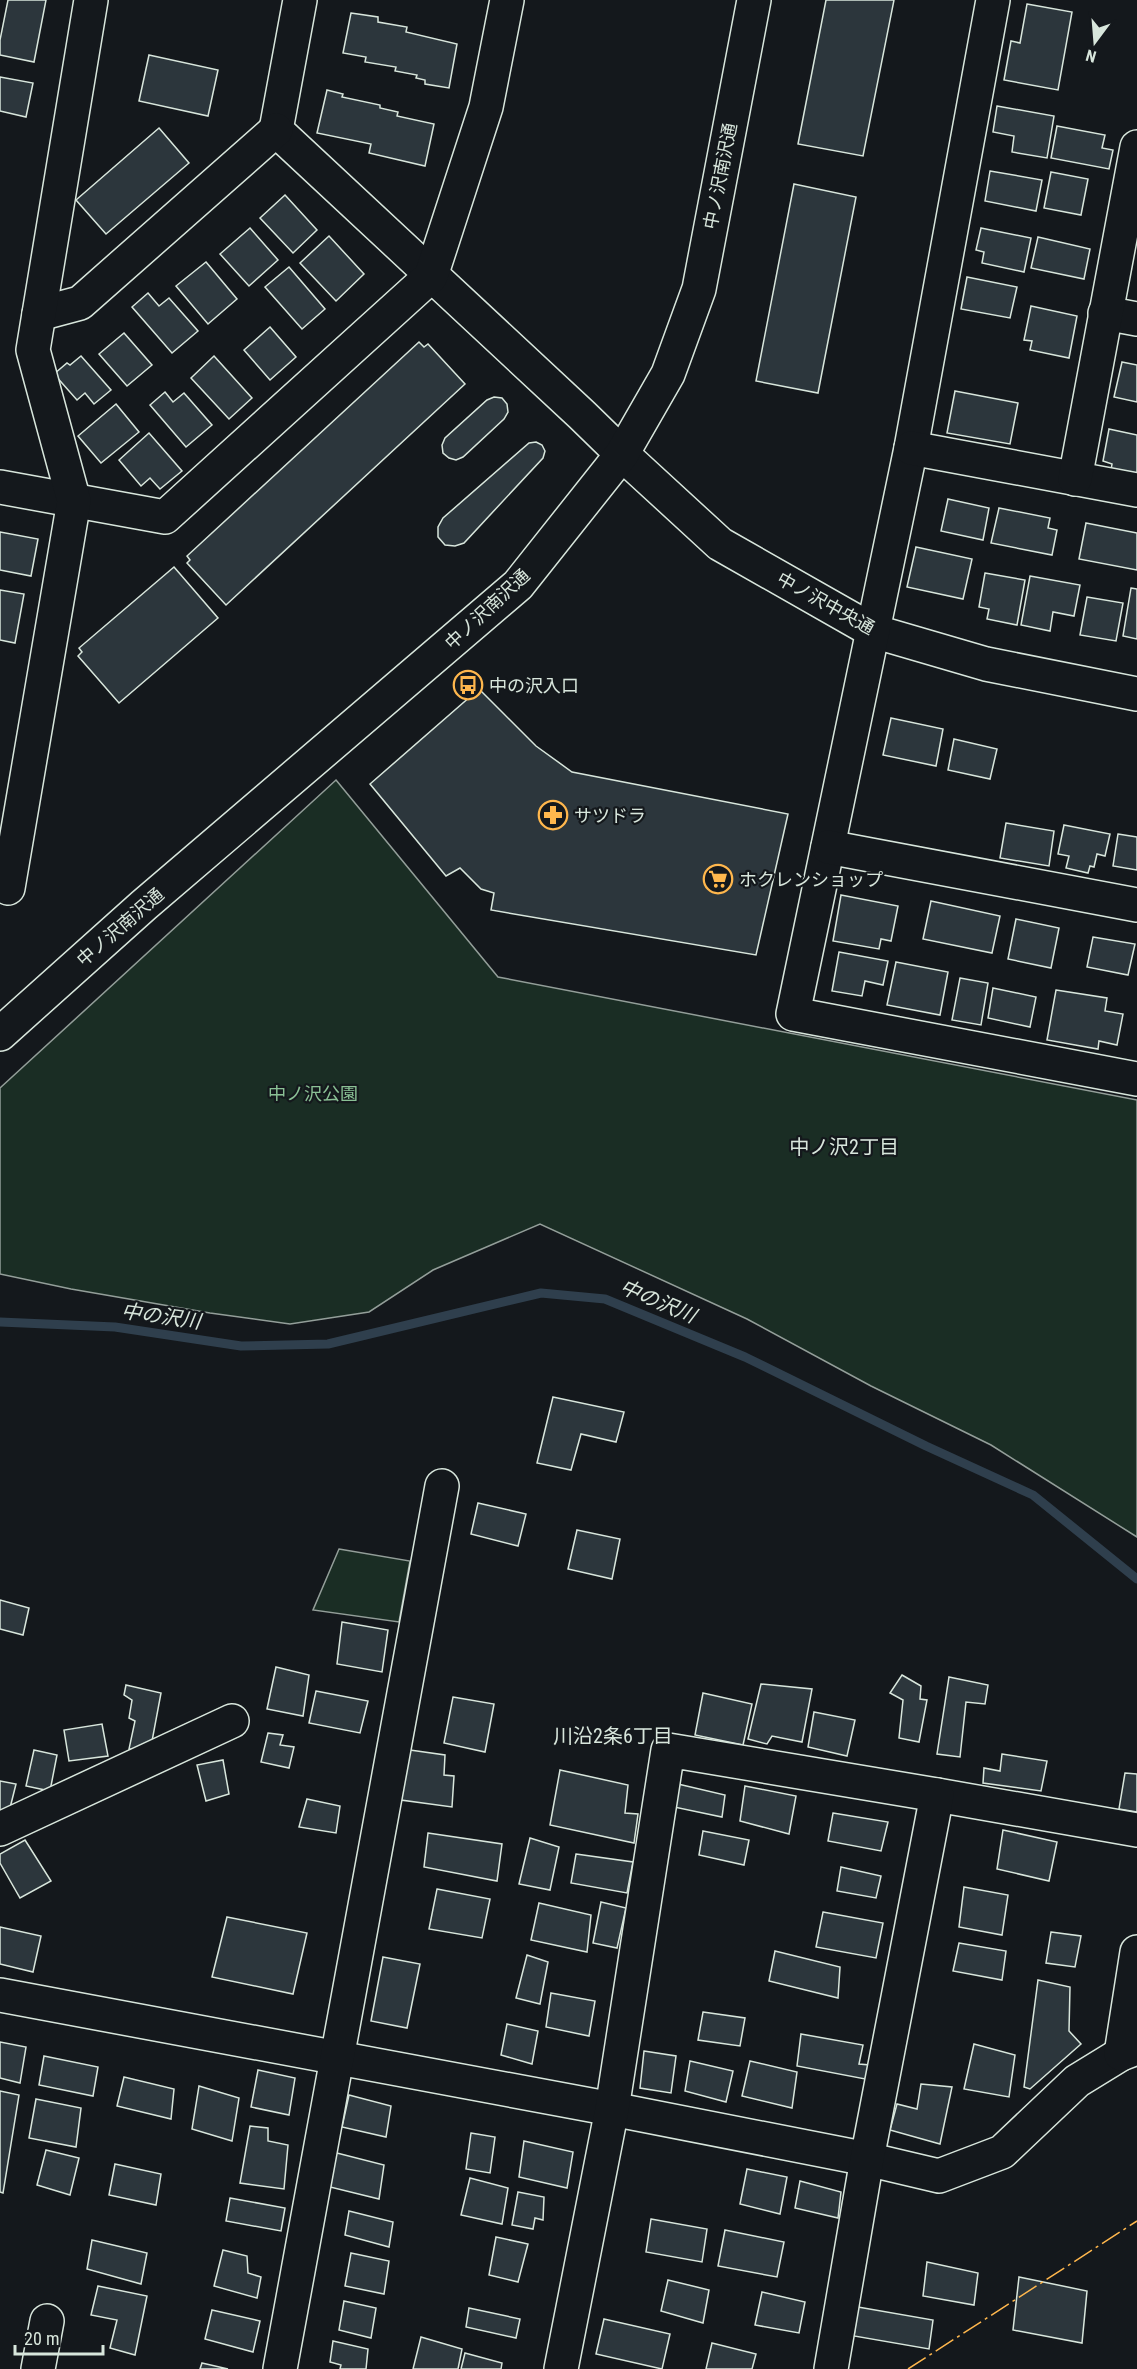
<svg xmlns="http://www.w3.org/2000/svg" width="1137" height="2369" viewBox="0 0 1137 2369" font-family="'Roboto Condensed','Noto Sans JP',sans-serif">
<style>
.green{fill:#1a2d24;stroke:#939e99;stroke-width:1.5}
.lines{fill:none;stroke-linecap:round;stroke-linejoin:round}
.stream{stroke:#2f3f4d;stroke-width:9}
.building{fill:#2c363c;stroke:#d8e6dc;stroke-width:1.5}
.minor-casing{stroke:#d8e6dc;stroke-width:36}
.minor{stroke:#14181c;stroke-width:33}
.power{stroke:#ffb74d;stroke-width:1.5;stroke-dasharray:21 4.5 3 4.5;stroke-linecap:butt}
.labels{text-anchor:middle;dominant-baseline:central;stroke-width:4.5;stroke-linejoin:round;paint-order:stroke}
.street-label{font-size:18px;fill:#d8e6dc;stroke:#14181c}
.poi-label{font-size:18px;fill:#d8e6dc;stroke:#14181c;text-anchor:start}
.park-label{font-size:18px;fill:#8ac095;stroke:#14181c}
.neighbourhood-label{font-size:20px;fill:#d8e6dc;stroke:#14181c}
.water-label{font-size:20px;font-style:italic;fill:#d8e6dc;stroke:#14181c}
</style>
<rect width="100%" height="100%" fill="#14181c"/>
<!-- green -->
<g class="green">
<path d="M336 780 498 977 1137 1100V1537L991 1445 871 1386 747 1319 540 1224 433 1270 369 1312 290 1324 210 1313 71 1289 0 1274V1088Z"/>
<path d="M339 1549 410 1561 399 1622 313 1610Z"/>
</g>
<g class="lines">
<!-- stream -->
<path class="stream" d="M0 1322 115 1327 241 1346 328 1344 541 1293 605 1299 745 1357 926 1446 1033 1495 1137 1579"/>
</g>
<!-- building -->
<g class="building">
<path d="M8 0H46L34 62 0 55V40Z"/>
<path d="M826 0H894L863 156 798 144Z"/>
<path d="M1027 4 1072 12 1058 90 1004 80 1011 41 1020 43Z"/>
<path d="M351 13 378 17V22L407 27 406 32 457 44 449 88 425 84V80L416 78 417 75 395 71 396 67 365 62 366 57 343 53Z"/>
<path d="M149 55 218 70 208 116 139 101Z"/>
<path d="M0 77 33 83 26 117 0 111Z"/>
<path d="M327 90 343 94 342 97 380 105V108L398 112 397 116 434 124 425 166 369 153 371 144 317 133Z"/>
<path d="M997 106 1054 116 1047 158 1012 152 1014 136 993 132Z"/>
<path d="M1057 126 1105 135 1102 148 1113 150 1109 169 1051 158Z"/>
<path d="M159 128 189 163 106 234 76 200Z"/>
<path d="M990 171 1042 180 1036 211 985 201Z"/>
<path d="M1051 172 1088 179 1081 215 1044 208Z"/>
<path d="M794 184 856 197 818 393 756 381Z"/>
<path d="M285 195 317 230 293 253 260 218Z"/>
<path d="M250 228 278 260 249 286 220 254Z"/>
<path d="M981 228 1031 238 1024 272 982 263 984 252 976 250Z"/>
<path d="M329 236 364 274 336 301 300 263Z"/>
<path d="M1038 237 1090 249 1084 279 1031 268Z"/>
<path d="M206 262 237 299 208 324 176 286Z"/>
<path d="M289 267 325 309 302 329 265 287Z"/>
<path d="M967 277 1017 287 1010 318 961 309Z"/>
<path d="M148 293 159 306 169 298 198 331 172 353 132 307Z"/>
<path d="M1031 306 1077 316 1069 358 1030 350 1032 341 1024 340Z"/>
<path d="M270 327 296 357 270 380 244 350Z"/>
<path d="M124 333 152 365 127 386 99 354Z"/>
<path d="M419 342 424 347 428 344 465 384 226 605 187 563 190 560 187 556Z"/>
<path d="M81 356 111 390 94 404 85 393 77 400 54 374 67 363 70 365Z"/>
<path d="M214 356 252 398 229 419 191 378Z"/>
<path d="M1122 362 1137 365V402L1114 397Z"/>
<path d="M955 391 1018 403 1010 444 947 433Z"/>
<path d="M165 392 173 402 184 393 212 425 186 447 150 405Z"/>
<path d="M494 397 502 398 507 404 508 412 504 419 463 457 456 460 449 458 443 453 442 445 445 438 487 400Z"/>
<path d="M116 404 139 432 101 463 78 436Z"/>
<path d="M1109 429 1137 435V481L1110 476 1112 464 1103 461Z"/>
<path d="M149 433 182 471 160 489 150 478 141 486 119 460Z"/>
<path d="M536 442 542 445 545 451 543 458 464 543 455 546 445 545 438 537V527L443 518 529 443Z"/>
<path d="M948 499 989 508 983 540 941 531Z"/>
<path d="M999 508 1050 518 1048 528 1057 530 1052 555 991 543Z"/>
<path d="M1086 523 1137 533V570L1079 559Z"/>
<path d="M0 532 38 539 31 576 0 570Z"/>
<path d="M916 547 972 559 963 599 907 587Z"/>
<path d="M174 567 218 618 119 703 78 656 82 652 79 648Z"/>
<path d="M985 573 1025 580 1017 625 987 619 989 609 979 607Z"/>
<path d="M1030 576 1080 585 1074 616 1053 612 1050 631 1021 625Z"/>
<path d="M1131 588 1137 589V639L1123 636Z"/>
<path d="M0 590 24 594 15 643 0 640Z"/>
<path d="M1087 597 1123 603 1116 641 1080 635Z"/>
<path d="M479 689 536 746 572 772 788 814 756 955 491 910 494 893 481 889 460 868 446 876 370 784Z"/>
<path d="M891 718 943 729 936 766 883 755Z"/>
<path d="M954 739 997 749 990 779 948 770Z"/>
<path d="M1006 823 1054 831 1049 866 1000 858Z"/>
<path d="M1064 825 1110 834 1105 856 1097 854 1094 867 1090 866 1088 873 1066 868 1069 856 1058 854Z"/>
<path d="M1118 834 1137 837V870L1113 866Z"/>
<path d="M841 895 898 906 891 941 881 939 879 949 833 941Z"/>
<path d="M931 901 1000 916 992 953 923 939Z"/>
<path d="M1016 919 1059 928 1051 968 1008 959Z"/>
<path d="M1093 937 1135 944 1128 975 1087 967Z"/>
<path d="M839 952 888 961 883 985 865 981 862 996 832 991Z"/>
<path d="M896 962 948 972 940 1015 887 1005Z"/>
<path d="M960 978 988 983 981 1025 952 1020Z"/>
<path d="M993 988 1036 997 1030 1027 988 1018Z"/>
<path d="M1056 990 1107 998 1105 1011 1123 1014 1117 1045 1099 1041 1098 1049 1047 1040Z"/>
<path d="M553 1397 624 1412 616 1442 581 1434 571 1470 537 1463Z"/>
<path d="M478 1503 526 1514 518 1546 471 1534Z"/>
<path d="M577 1530 620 1539 612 1579 568 1569Z"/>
<path d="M0 1600 29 1608 23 1635 0 1629Z"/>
<path d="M342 1622 388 1630 382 1672 337 1664Z"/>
<path d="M276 1667 309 1675 303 1716 267 1709Z"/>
<path d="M902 1675 921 1686 920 1699 927 1700 919 1742 899 1738 903 1700 890 1693Z"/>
<path d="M949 1677 988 1685 985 1704 966 1702 960 1757 937 1754Z"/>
<path d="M761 1684 812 1689 802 1742 772 1736 767 1744 748 1739Z"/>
<path d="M126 1685 161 1693 150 1752 129 1749 135 1721 129 1718 132 1700 124 1695Z"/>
<path d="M316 1691 368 1701 360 1733 309 1723Z"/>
<path d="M703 1693 752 1704 743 1745 695 1735Z"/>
<path d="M453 1697 494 1704 485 1752 444 1743Z"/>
<path d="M814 1712 855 1720 847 1756 808 1747Z"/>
<path d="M102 1724 108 1756 69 1761 64 1730Z"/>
<path d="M268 1733 283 1735 280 1745 294 1747 289 1768 261 1762Z"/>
<path d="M34 1750 57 1755 50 1791 26 1786Z"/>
<path d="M410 1750 445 1755 444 1775 454 1776 452 1807 401 1800Z"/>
<path d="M1002 1754 1047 1761 1041 1791 983 1783 984 1768 1000 1771Z"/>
<path d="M223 1760 229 1794 206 1801 197 1765Z"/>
<path d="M560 1770 628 1785 625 1813 638 1814 634 1843 550 1825Z"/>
<path d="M1125 1773 1137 1774V1812L1119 1809Z"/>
<path d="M0 1781 16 1784 9 1812 0 1810Z"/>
<path d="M678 1784 725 1795 722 1817 674 1807Z"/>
<path d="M745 1786 796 1796 789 1834 740 1821Z"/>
<path d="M307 1799 340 1806 336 1833 299 1827Z"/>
<path d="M833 1813 888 1822 881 1851 828 1841Z"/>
<path d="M1003 1830 1057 1842 1049 1881 997 1869Z"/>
<path d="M703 1831 749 1840 744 1865 699 1855Z"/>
<path d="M428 1833 502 1844 497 1881 424 1867Z"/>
<path d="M530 1838 559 1847 550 1890 519 1884Z"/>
<path d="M25 1840 51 1881 20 1898 0 1863V1854Z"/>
<path d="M576 1854 633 1862 627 1893 571 1883Z"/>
<path d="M841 1867 881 1876 876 1898 837 1891Z"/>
<path d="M964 1887 1008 1895 1002 1935 959 1927Z"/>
<path d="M437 1889 490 1899 482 1938 429 1929Z"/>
<path d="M601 1902 626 1908 617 1948 593 1943Z"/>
<path d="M539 1903 591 1915 587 1952 531 1940Z"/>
<path d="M823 1912 883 1923 876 1958 816 1947Z"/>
<path d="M227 1917 307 1933 293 1994 212 1977Z"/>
<path d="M0 1927 41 1936 33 1972 0 1964Z"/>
<path d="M1051 1932 1081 1936 1075 1967 1046 1963Z"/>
<path d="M959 1943 1006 1951 1002 1980 953 1971Z"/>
<path d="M775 1951 840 1967 838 1998 769 1981Z"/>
<path d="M527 1955 548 1962 540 2004 516 1998Z"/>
<path d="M383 1957 420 1964 407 2028 371 2021Z"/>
<path d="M1038 1980 1070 1987 1069 2031 1081 2044 1030 2089 1024 2087Z"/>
<path d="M551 1993 595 2001 589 2036 546 2027Z"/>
<path d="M703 2012 745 2018 740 2046 698 2040Z"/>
<path d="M507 2024 538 2031 532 2064 501 2055Z"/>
<path d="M801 2034 863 2045 859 2064 870 2065 865 2079 797 2066Z"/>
<path d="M0 2042 26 2047 20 2083 0 2078Z"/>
<path d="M974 2044 1015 2055 1009 2097 964 2089Z"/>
<path d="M644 2051 676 2056 671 2093 640 2088Z"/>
<path d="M44 2056 98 2067 93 2096 39 2085Z"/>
<path d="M690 2061 733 2071 726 2102 685 2091Z"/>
<path d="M750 2061 797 2072 792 2108 742 2096Z"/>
<path d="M258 2070 295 2078 289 2115 251 2107Z"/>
<path d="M124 2077 174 2089 171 2119 117 2106Z"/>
<path d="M921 2084 952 2087 940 2144 890 2130 897 2104 917 2109Z"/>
<path d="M199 2086 239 2098 232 2141 192 2129Z"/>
<path d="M0 2091 19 2095 3 2193 0 2192Z"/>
<path d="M349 2095 391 2106 386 2137 342 2127Z"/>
<path d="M36 2099 81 2108 76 2147 29 2138Z"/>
<path d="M250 2126 268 2128V2141L288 2145 284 2189 240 2183Z"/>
<path d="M471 2133 495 2137 490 2173 466 2169Z"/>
<path d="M524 2141 573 2152 567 2188 519 2177Z"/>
<path d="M46 2150 79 2158 70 2195 37 2185Z"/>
<path d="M333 2152 384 2165 379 2199 326 2186Z"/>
<path d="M115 2164 161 2174 156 2205 109 2195Z"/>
<path d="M747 2169 787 2177 780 2214 740 2204Z"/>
<path d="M470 2178 508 2188 502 2224 461 2215Z"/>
<path d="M800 2181 841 2192 838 2218 795 2208Z"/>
<path d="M518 2192 544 2197 543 2220 535 2218 533 2229 512 2225Z"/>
<path d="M230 2198 285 2208 281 2231 226 2221Z"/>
<path d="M349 2211 393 2222 389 2247 345 2235Z"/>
<path d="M651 2219 707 2229 702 2262 646 2252Z"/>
<path d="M725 2230 784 2242 777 2277 718 2266Z"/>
<path d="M496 2237 528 2244 518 2282 489 2275Z"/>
<path d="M92 2240 147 2253 141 2284 87 2269Z"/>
<path d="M223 2250 247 2256 248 2273 261 2277 257 2298 214 2286Z"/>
<path d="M351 2253 389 2261 384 2294 345 2286Z"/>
<path d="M927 2262 978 2273 974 2305 923 2296Z"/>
<path d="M1019 2277 1087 2291 1082 2343 1013 2330Z"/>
<path d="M668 2280 709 2290 703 2323 661 2311Z"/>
<path d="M98 2286 147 2296 135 2355 110 2348 117 2320 91 2315Z"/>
<path d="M762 2292 805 2302 799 2333 755 2325Z"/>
<path d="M344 2301 376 2308 371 2338 339 2330Z"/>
<path d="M858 2307 933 2320 929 2349 854 2336Z"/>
<path d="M469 2308 520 2319 516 2338 466 2327Z"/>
<path d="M212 2310 260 2321 253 2352 205 2339Z"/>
<path d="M604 2319 670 2334 662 2369 596 2354Z"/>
<path d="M421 2337 462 2349 458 2369H413Z"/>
<path d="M333 2341 368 2349 366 2369H340L341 2365 330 2362Z"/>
<path d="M712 2343 756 2354 752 2369H706Z"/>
<path d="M465 2353 502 2363 501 2369H461Z"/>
<path d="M202 2363 228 2369H200Z"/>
</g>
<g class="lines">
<!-- minor casing -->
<g class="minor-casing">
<g id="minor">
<path d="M300 0 276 130 582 415 622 454 720 544 873 631 986 664 1137 694"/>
<path d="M993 0 911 448 793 1014 1137 1079"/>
<path d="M1105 313 1137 319"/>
<path d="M39 314 80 303 276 130"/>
<path d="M911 448 1137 490"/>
<path d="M1075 479 1137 147"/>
<path d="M0 487 165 517 431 276 486 107 507 0"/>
<path d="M828 847 1137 905"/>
<path d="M0 884 8 888 74 501 33 350 91 0"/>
<path d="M0 1034 144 905 518 585 622 454 668 374 699 289 754 0"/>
<path d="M937 1795 1137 1830"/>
<path d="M0 1829 232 1721"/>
<path d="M0 1995 612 2109 867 2159 939 2176 1002 2152 1077 2081 1121 2054 1137 2048"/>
<path d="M1121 2054 1137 1952"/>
<path d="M38 2369 47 2321"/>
<path d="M280 2369 442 1486"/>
<path d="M561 2369 612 2109 668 1750 937 1795 867 2159 831 2369"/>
</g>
</g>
<!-- minor -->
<use href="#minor" class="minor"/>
<!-- power -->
<path class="power" d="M908 2369 1137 2221"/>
</g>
<!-- icons -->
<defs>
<g id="bus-ring" transform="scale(1.5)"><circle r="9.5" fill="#14181c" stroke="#ffb74d" stroke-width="1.5"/><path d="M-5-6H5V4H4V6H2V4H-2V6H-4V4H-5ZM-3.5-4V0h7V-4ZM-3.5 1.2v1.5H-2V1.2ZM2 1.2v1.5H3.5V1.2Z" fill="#ffb74d"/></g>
<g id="pharmacy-ring" transform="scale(1.5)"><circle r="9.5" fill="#14181c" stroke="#ffb74d" stroke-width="1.5"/><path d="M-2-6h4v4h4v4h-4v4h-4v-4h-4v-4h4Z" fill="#ffb74d"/></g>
<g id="supermarket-ring" transform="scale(1.5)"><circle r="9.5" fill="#14181c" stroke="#ffb74d" stroke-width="1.5"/><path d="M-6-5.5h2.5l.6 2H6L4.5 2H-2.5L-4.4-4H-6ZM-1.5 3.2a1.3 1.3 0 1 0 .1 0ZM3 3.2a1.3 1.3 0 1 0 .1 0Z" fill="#ffb74d"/></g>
</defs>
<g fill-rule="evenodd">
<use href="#bus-ring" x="468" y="685"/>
<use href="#pharmacy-ring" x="553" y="815"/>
<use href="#supermarket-ring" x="718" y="879"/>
</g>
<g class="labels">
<!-- street labels -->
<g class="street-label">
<text transform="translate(720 176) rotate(-79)">中ノ沢南沢通</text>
<text transform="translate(826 603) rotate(29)">中ノ沢中央通</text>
<text transform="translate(487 609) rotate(-43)">中ノ沢南沢通</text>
<text transform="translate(120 927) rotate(-41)">中ノ沢南沢通</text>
</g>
<!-- poi labels -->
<g class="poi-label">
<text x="489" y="685">中の沢入口</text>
<text x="574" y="815">サツドラ</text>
<text x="739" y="879">ホクレンショップ</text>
</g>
<!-- park labels -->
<g class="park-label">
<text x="313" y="1093">中ノ沢公園</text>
</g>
<!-- neighbourhood labels -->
<g class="neighbourhood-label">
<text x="844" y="1147">中ノ沢2丁目</text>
<text x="613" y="1736">川沿2条6丁目</text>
</g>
<!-- water labels -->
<g class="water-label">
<text transform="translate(658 1301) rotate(23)">中の沢川</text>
<text transform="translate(161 1316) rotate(8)">中の沢川</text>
</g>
</g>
<!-- north arrow -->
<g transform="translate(1095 42) rotate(196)" stroke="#14181c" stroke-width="4.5" paint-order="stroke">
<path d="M0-4.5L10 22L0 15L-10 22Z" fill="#d8e6dc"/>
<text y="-9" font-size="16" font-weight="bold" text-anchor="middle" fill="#d8e6dc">N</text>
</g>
<!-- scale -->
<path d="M15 2345v9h88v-9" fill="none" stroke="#d8e6dc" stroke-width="3"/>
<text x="24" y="2345" font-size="18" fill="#d8e6dc" stroke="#14181c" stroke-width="4.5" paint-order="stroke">20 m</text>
</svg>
